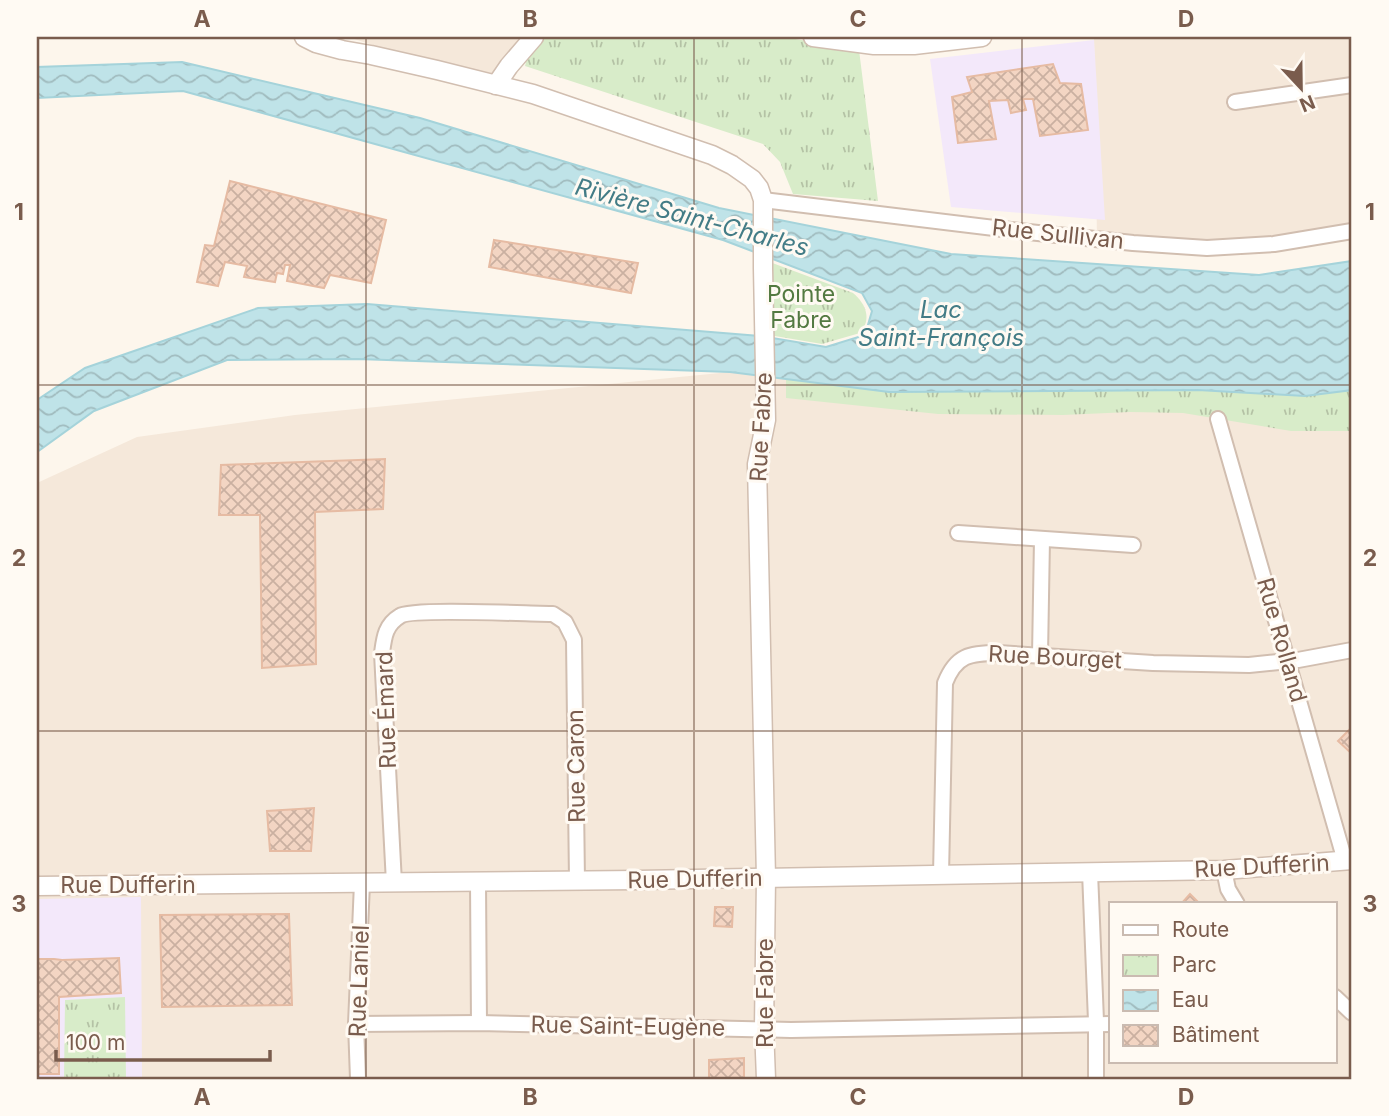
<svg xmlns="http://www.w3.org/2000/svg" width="1389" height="1116" viewBox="0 0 1389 1116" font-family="Inter,sans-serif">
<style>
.residential{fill:#f5e8da;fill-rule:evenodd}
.education{fill:#f3e8fa}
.park{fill:url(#park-tufts)}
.water{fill:url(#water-waves);stroke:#a5d3da;stroke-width:2}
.building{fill:url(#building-cross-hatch);stroke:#e6bba3;stroke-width:2}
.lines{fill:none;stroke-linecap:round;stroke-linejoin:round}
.minor-casing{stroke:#d1beb0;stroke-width:18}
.tertiary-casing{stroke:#d1beb0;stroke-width:21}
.minor{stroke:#fff;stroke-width:14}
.tertiary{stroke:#fff;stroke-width:18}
.grid{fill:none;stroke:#7a5c4d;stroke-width:2;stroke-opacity:0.55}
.labels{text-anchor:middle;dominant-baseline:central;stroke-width:6;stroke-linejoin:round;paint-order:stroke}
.street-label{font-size:23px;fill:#7a5c4d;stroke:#fffaf3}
.park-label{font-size:23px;fill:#537a41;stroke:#fffaf3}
.water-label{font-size:24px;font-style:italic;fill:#437c86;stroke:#fffaf3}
.neatline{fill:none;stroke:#7a5c4d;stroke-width:2.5}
.grid-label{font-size:23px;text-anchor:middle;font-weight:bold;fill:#7a5c4d}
</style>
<defs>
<pattern id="park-tufts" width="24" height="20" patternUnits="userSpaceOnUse" patternTransform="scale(1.75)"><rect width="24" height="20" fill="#d8ecc9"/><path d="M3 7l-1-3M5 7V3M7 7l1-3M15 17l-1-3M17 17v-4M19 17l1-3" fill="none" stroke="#b4c2a5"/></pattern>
<pattern id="water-waves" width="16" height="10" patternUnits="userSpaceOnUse" patternTransform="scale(1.75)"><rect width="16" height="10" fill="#bfe3e8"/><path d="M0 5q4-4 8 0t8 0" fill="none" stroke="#a0bbbe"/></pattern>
<pattern id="building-cross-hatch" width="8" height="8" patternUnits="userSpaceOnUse" patternTransform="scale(1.75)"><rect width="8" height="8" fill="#f3d5c3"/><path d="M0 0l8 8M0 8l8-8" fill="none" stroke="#cab0a1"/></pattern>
</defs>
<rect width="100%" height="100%" fill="#fdf6ec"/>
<!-- residential -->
<g class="residential">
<path d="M348 37H534L496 85Z"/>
<path d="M1094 37H1352V231L1274 244 1097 239Z"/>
<path d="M730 372 889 392 1198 390 1305 396 1352 390V1079H37V483L137 437 295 415ZM1111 904H1335V1062H1111Z"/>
</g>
<!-- education -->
<g class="education">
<path d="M1094 40 1105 220 951 207 930 59Z"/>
<path d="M141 897 142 1079H37V899Z"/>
</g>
<!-- park -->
<g class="park">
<path d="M544 37H784L859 50 878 201 793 194 780 162 763 144 525 66 529 51Z"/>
<path d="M767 261 853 293C866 304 872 319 860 333L822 344 769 335Z"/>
<path d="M786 379 889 392 1198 390 1305 396 1352 390V431H1291L1183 413 1130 412 1063 415 938 414 786 398Z"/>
<path d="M125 997 126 1079H64L65 1000Z"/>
</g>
<!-- water -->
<path class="water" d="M182 62 420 118 719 208 951 254 1259 275 1352 261V390L1305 396 1198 390 889 392 730 372 358 359 227 360 94 411 37 452V400L85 368 258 308 367 304 760 336 826 347 865 335 872 311 862 293 723 240 183 91 37 98V67Z"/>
<!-- building -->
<g class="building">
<path d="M1053 64 1060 83 1081 84 1088 130 1040 136 1033 99H1023L1026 110 1011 113 1008 100 989 101 996 139 958 143 952 97 972 92 967 77Z"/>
<path d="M230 181 386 220 371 283 330 275 324 288 287 281 290 265H285L283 274 277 273 275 282 244 277 247 266 225 262 218 286 197 282 205 245 214 246Z"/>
<path d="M494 240 638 263 631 293 489 267Z"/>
<path d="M385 459 383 509 315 512 316 664 262 668 260 515H219L221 465Z"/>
<path d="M1352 727V754L1338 741Z"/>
<path d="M314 808 311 851H270L267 811Z"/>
<path d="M1190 894 1200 904H1181Z"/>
<path d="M715 907H733L732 927 714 926Z"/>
<path d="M289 914 292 1005 162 1007 160 915Z"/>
<path d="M119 958 121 993 59 997V1074H37V959H54L62 960Z"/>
<path d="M744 1058V1079H709V1060Z"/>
</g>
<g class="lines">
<!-- minor casing -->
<g class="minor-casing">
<g id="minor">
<path d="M1235 102 1352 85"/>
<path d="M763 200 1019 231 1133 243 1207 248 1274 244 1352 231"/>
<path d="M1218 419 1345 861"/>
<path d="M958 533 1133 545"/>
<path d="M1040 655 1042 539"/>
<path d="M1224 870 1228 889 1237 904"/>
<path d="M1090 872 1096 1021V1079"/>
<path d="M941 875 945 683C956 655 970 653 998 653L1153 663 1249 665 1298 660 1352 650"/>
<path d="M478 882 479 1023"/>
<path d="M394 883 382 653C384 638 385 625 400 616 412 608 530 614 553 614L565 622 574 640 577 881"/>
<path d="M1335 997 1352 1013"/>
<path d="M356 1024 479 1023 791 1030 1111 1024"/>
<path d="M358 1079 356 1024 362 883"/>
</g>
</g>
<!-- tertiary casing -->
<g class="tertiary-casing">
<g id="tertiary">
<path d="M304 37 316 43 342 50 371 55 437 70 533 94 712 155 732 165 752 179 759 188 763 200V268L766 420 757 464 766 878 764 1028 766 1079"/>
<path d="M813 37 874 45H914L982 37"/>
<path d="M496 85 509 66 534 37"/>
<path d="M37 886 638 880 1224 870 1352 860"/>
</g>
</g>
<!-- minor -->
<use href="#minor" class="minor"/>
<!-- tertiary -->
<use href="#tertiary" class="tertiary"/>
</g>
<!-- grid -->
<path class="grid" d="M366 37V1079M694 37V1079M1022 37V1079M37 385H1352M37 731H1352"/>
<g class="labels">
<!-- street labels -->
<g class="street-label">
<text transform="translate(1058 234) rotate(6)">Rue Sullivan</text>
<text transform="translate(761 427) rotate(-87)">Rue Fabre</text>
<text transform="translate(1282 640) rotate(74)">Rue Rolland</text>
<text transform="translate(1055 657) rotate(3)">Rue Bourget</text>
<text transform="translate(386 710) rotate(-92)">Rue Émard</text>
<text transform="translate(576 766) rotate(-91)">Rue Caron</text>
<text transform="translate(1262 866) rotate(-3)">Rue Dufferin</text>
<text transform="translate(695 879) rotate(-1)">Rue Dufferin</text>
<text x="128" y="885">Rue Dufferin</text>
<text transform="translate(359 981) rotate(-88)">Rue Laniel</text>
<text transform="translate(765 993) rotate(-90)">Rue Fabre</text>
<text transform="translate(628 1026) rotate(1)">Rue Saint-Eugène</text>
</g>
<!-- park labels -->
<g class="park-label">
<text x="801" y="294">Pointe<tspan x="801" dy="26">Fabre</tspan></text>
</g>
<!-- water labels -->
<g class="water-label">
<text transform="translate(692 217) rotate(15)">Rivière Saint-Charles</text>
<text x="941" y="309">Lac<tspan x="941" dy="28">Saint-François</tspan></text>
</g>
</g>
<!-- border -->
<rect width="1389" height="1116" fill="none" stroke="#fffaf3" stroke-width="77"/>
<!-- legend -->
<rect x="1109" y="902" width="228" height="161" fill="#fffaf3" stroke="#cabbb1" stroke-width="2"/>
<rect x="1123" y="925" width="35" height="10" fill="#ffffff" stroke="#cabbb1" stroke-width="2"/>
<text x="1172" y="937" font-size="21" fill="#7a5c4d">Route</text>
<rect x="1123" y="955" width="35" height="21" fill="url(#park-tufts)" stroke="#cabbb1" stroke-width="2"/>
<text x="1172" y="972" font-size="21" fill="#7a5c4d">Parc</text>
<rect x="1123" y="990" width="35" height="21" fill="url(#water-waves)" stroke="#cabbb1" stroke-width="2"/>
<text x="1172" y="1007" font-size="21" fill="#7a5c4d">Eau</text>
<rect x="1123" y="1025" width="35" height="21" fill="url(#building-cross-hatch)" stroke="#cabbb1" stroke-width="2"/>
<text x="1172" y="1042" font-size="21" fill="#7a5c4d">Bâtiment</text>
<!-- north arrow -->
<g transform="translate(1301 88) rotate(158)" stroke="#fffaf3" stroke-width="5" paint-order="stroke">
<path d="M0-5L12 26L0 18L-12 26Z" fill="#7a5c4d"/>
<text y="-10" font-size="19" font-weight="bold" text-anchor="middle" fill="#7a5c4d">N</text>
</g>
<!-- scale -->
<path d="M56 1050v10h214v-10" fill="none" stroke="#7a5c4d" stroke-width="3.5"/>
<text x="66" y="1050" font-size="21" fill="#7a5c4d" stroke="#fffaf3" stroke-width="5" paint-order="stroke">100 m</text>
<rect x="38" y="38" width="1312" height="1040" class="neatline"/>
<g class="grid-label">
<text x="202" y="27">A</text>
<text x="530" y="27">B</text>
<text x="858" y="27">C</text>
<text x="1186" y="27">D</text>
<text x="19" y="220">1</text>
<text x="1370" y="220">1</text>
<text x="19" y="566">2</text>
<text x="1370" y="566">2</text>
<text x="19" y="912">3</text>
<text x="1370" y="912">3</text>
<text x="202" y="1105">A</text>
<text x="530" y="1105">B</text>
<text x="858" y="1105">C</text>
<text x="1186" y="1105">D</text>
</g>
</svg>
